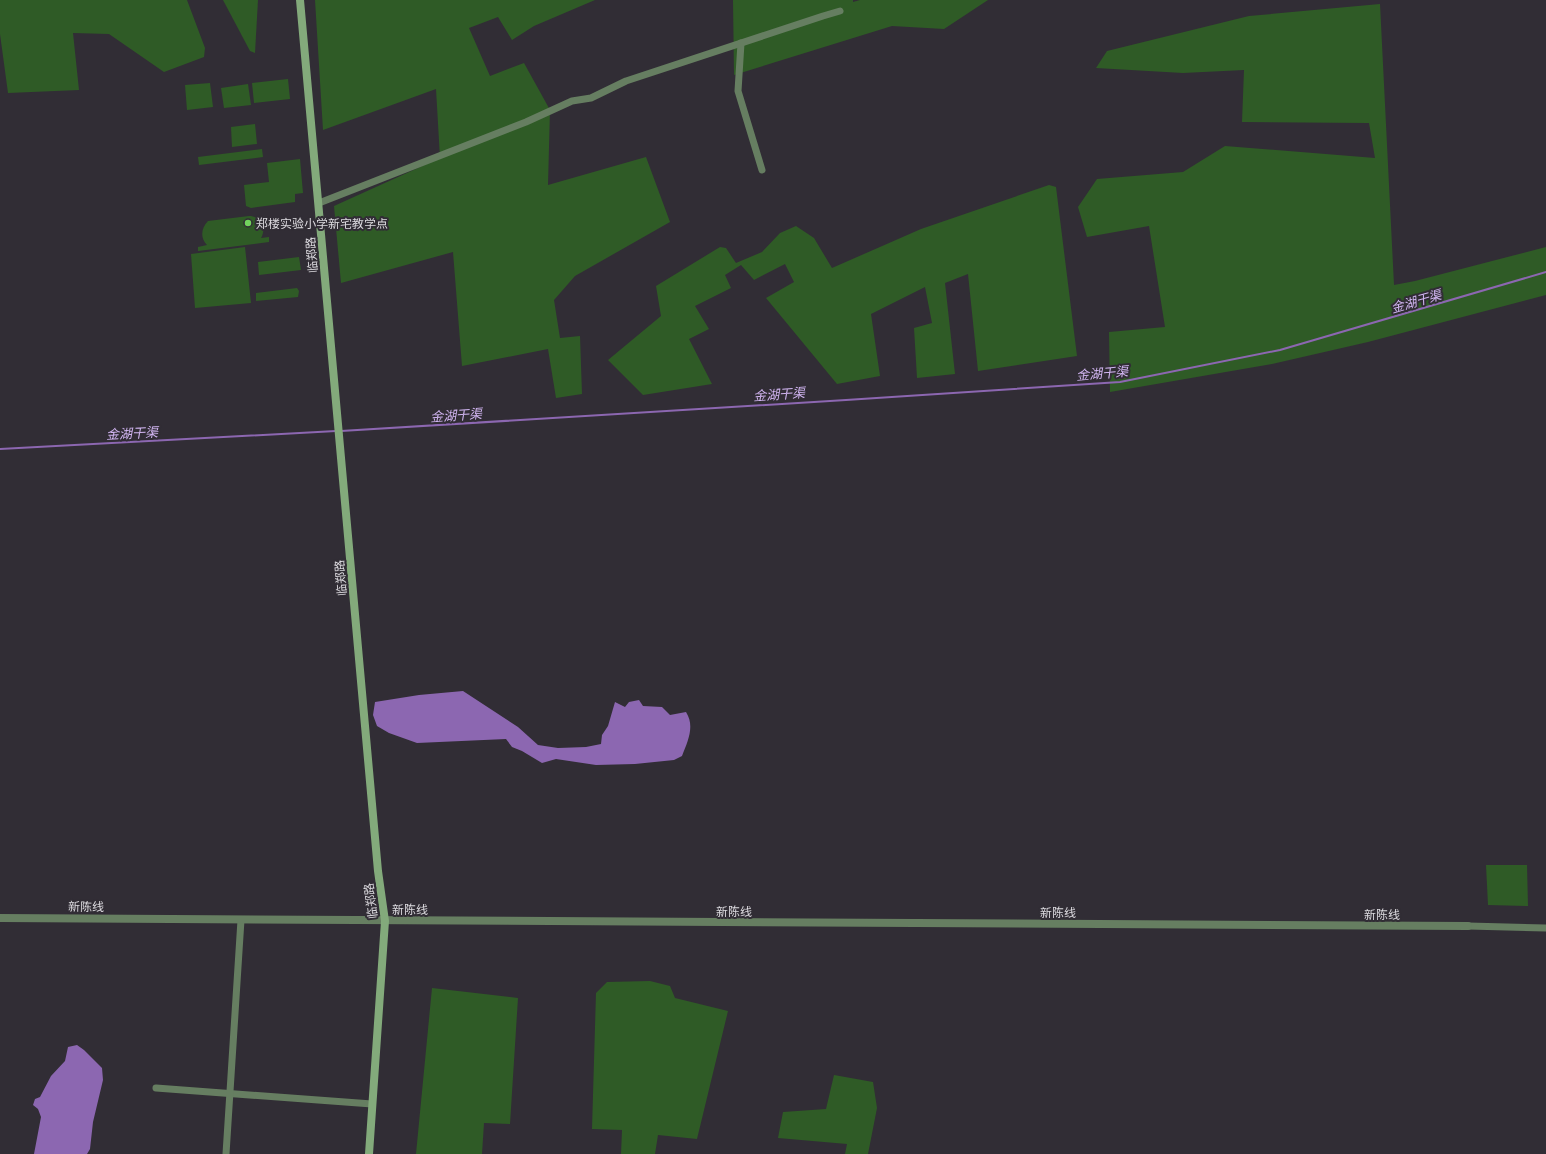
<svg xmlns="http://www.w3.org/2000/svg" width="1546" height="1154" viewBox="0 0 1546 1154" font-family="Barlow,'Noto Sans SC',sans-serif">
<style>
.green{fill:#2f5b26}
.water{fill:#8c67b1}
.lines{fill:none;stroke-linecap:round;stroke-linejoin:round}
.stream{stroke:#8c67b1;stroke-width:2}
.minor{stroke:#667e61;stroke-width:7}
.tertiary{stroke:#667e61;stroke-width:8}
.secondary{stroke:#83aa7b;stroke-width:8}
.poi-dot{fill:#72d25d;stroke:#312d35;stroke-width:1.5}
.labels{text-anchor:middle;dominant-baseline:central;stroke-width:4;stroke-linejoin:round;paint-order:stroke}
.poi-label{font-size:12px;fill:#dcdadf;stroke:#312d35;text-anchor:start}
.street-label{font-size:12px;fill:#dcdadf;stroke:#312d35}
.water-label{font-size:13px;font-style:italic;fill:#d1b5f1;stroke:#312d35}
</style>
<rect width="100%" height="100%" fill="#312d35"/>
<!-- green -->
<g class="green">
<path d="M0 0H187L205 48 204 57 164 72 109 34 73 33 79 90 8 93 0 34Z"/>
<path d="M223 0H258L255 53 250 51Z"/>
<path d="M315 0H595L534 26 512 40 498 17 469 28 490 76 524 63 550 110 548 185 646 157 670 222 575 276 554 300 560 338 580 336 582 394 556 398 548 349 462 366 453 252 341 283 334 206 440 158 436 89 323 130Z"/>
<path d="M733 0H853V2L860 0H988L944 29 892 26 734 75Z"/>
<path d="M1380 4 1394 285 1415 281 1546 247V295L1368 342 1272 364 1110 392 1109 332 1165 327 1149 226 1087 237 1078 207 1097 179 1183 172 1225 146 1375 158 1369 123 1242 122 1244 70 1183 73 1096 68 1107 51 1249 16Z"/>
<path d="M288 79 290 99 254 103 252 83Z"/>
<path d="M210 83 213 107 187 110 185 85Z"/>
<path d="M248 84 251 105 224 108 221 88Z"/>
<path d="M255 124 257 144 232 147 231 127Z"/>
<path d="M262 149 263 157 199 165 198 157Z"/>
<path d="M300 159 303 193 295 194V202L251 208 246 206 244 185 269 182 267 163Z"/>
<path d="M1049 185 1056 187 1077 356 978 371 968 274 945 283 955 374 917 378 914 328 932 323 925 287 871 314 880 376 837 384 766 298 794 282 785 264 754 280 741 265 725 275 731 288 695 306 709 329 689 339 712 384 643 395 608 360 661 316 656 286 720 247 726 248 736 263 762 252 780 233 796 226 814 238 832 268 921 229Z"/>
<path d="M249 216C261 216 267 228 261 238L269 237V242L198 251V247L207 245C200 238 201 228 208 221Z"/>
<path d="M245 247 251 303 195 308 191 254Z"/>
<path d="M299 257 301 270 259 275 258 262Z"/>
<path d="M297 288 299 291 298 297 256 301V293Z"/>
<path d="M1486 865H1527L1528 906 1488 905Z"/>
<path d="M650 981 670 986 675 998 728 1011 697 1139 658 1135 655 1154H621L622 1130 592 1129 596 993 607 982Z"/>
<path d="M432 988 518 998 510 1124 484 1123 482 1154H416Z"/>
<path d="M834 1075 873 1082 877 1108 868 1154H845L847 1144 778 1138 783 1112 826 1109Z"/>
</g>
<!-- water -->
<g class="water">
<path d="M463 691 518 727 538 745 558 748 586 747 601 744 602 735 608 726 615 702 625 707 629 702 639 700 643 706 662 707 670 715 686 712C695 726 688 741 682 756L674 760 635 764 596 765 556 759 542 763 522 751 512 747 506 739 417 743 389 733 377 726 373 715 375 702 419 695Z"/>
<path d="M77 1045 84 1050 102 1068 103 1080 93 1122 90 1149 87 1154H34L41 1117 38 1109 33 1105 35 1099 40 1097 51 1076 65 1061 68 1047Z"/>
</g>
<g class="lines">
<!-- stream -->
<g class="stream">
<path d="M341 431 846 400 1120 382 1280 350 1546 272"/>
<path d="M0 449 336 431"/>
</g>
<!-- minor -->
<g class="minor">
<path d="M741 43 738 91 762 170"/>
<path d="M319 203 526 122 572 101 591 98 626 81 823 16 840 11"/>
<path d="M1468 926 1546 928"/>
<path d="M156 1088 372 1104"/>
<path d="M226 1154 241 920"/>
</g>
<!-- tertiary -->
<path class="tertiary" d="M0 918 1468 926"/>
<!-- secondary -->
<path class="secondary" d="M300 0 378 871 385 921 369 1154"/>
</g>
<!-- markers -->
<circle class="poi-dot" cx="248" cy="223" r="4"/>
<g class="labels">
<!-- poi labels -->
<g class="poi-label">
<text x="256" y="223">郑楼实验小学新宅教学点</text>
</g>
<!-- street labels -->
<g class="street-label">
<text transform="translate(311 255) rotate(-95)">临郑路</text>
<text transform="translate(340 578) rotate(-95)">临郑路</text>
<text transform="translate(370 901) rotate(-97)">临郑路</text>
<text transform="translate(86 906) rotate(1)">新陈线</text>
<text x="410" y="909">新陈线</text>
<text x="734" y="911">新陈线</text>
<text x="1058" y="912">新陈线</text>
<text x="1382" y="914">新陈线</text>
</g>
<!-- water labels -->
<g class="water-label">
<text transform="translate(1416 301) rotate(-16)">金湖干渠</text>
<text transform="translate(1102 373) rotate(-5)">金湖干渠</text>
<text transform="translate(779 394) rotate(-4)">金湖干渠</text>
<text transform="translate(456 415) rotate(-4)">金湖干渠</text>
<text transform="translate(132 433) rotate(-3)">金湖干渠</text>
</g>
</g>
</svg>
